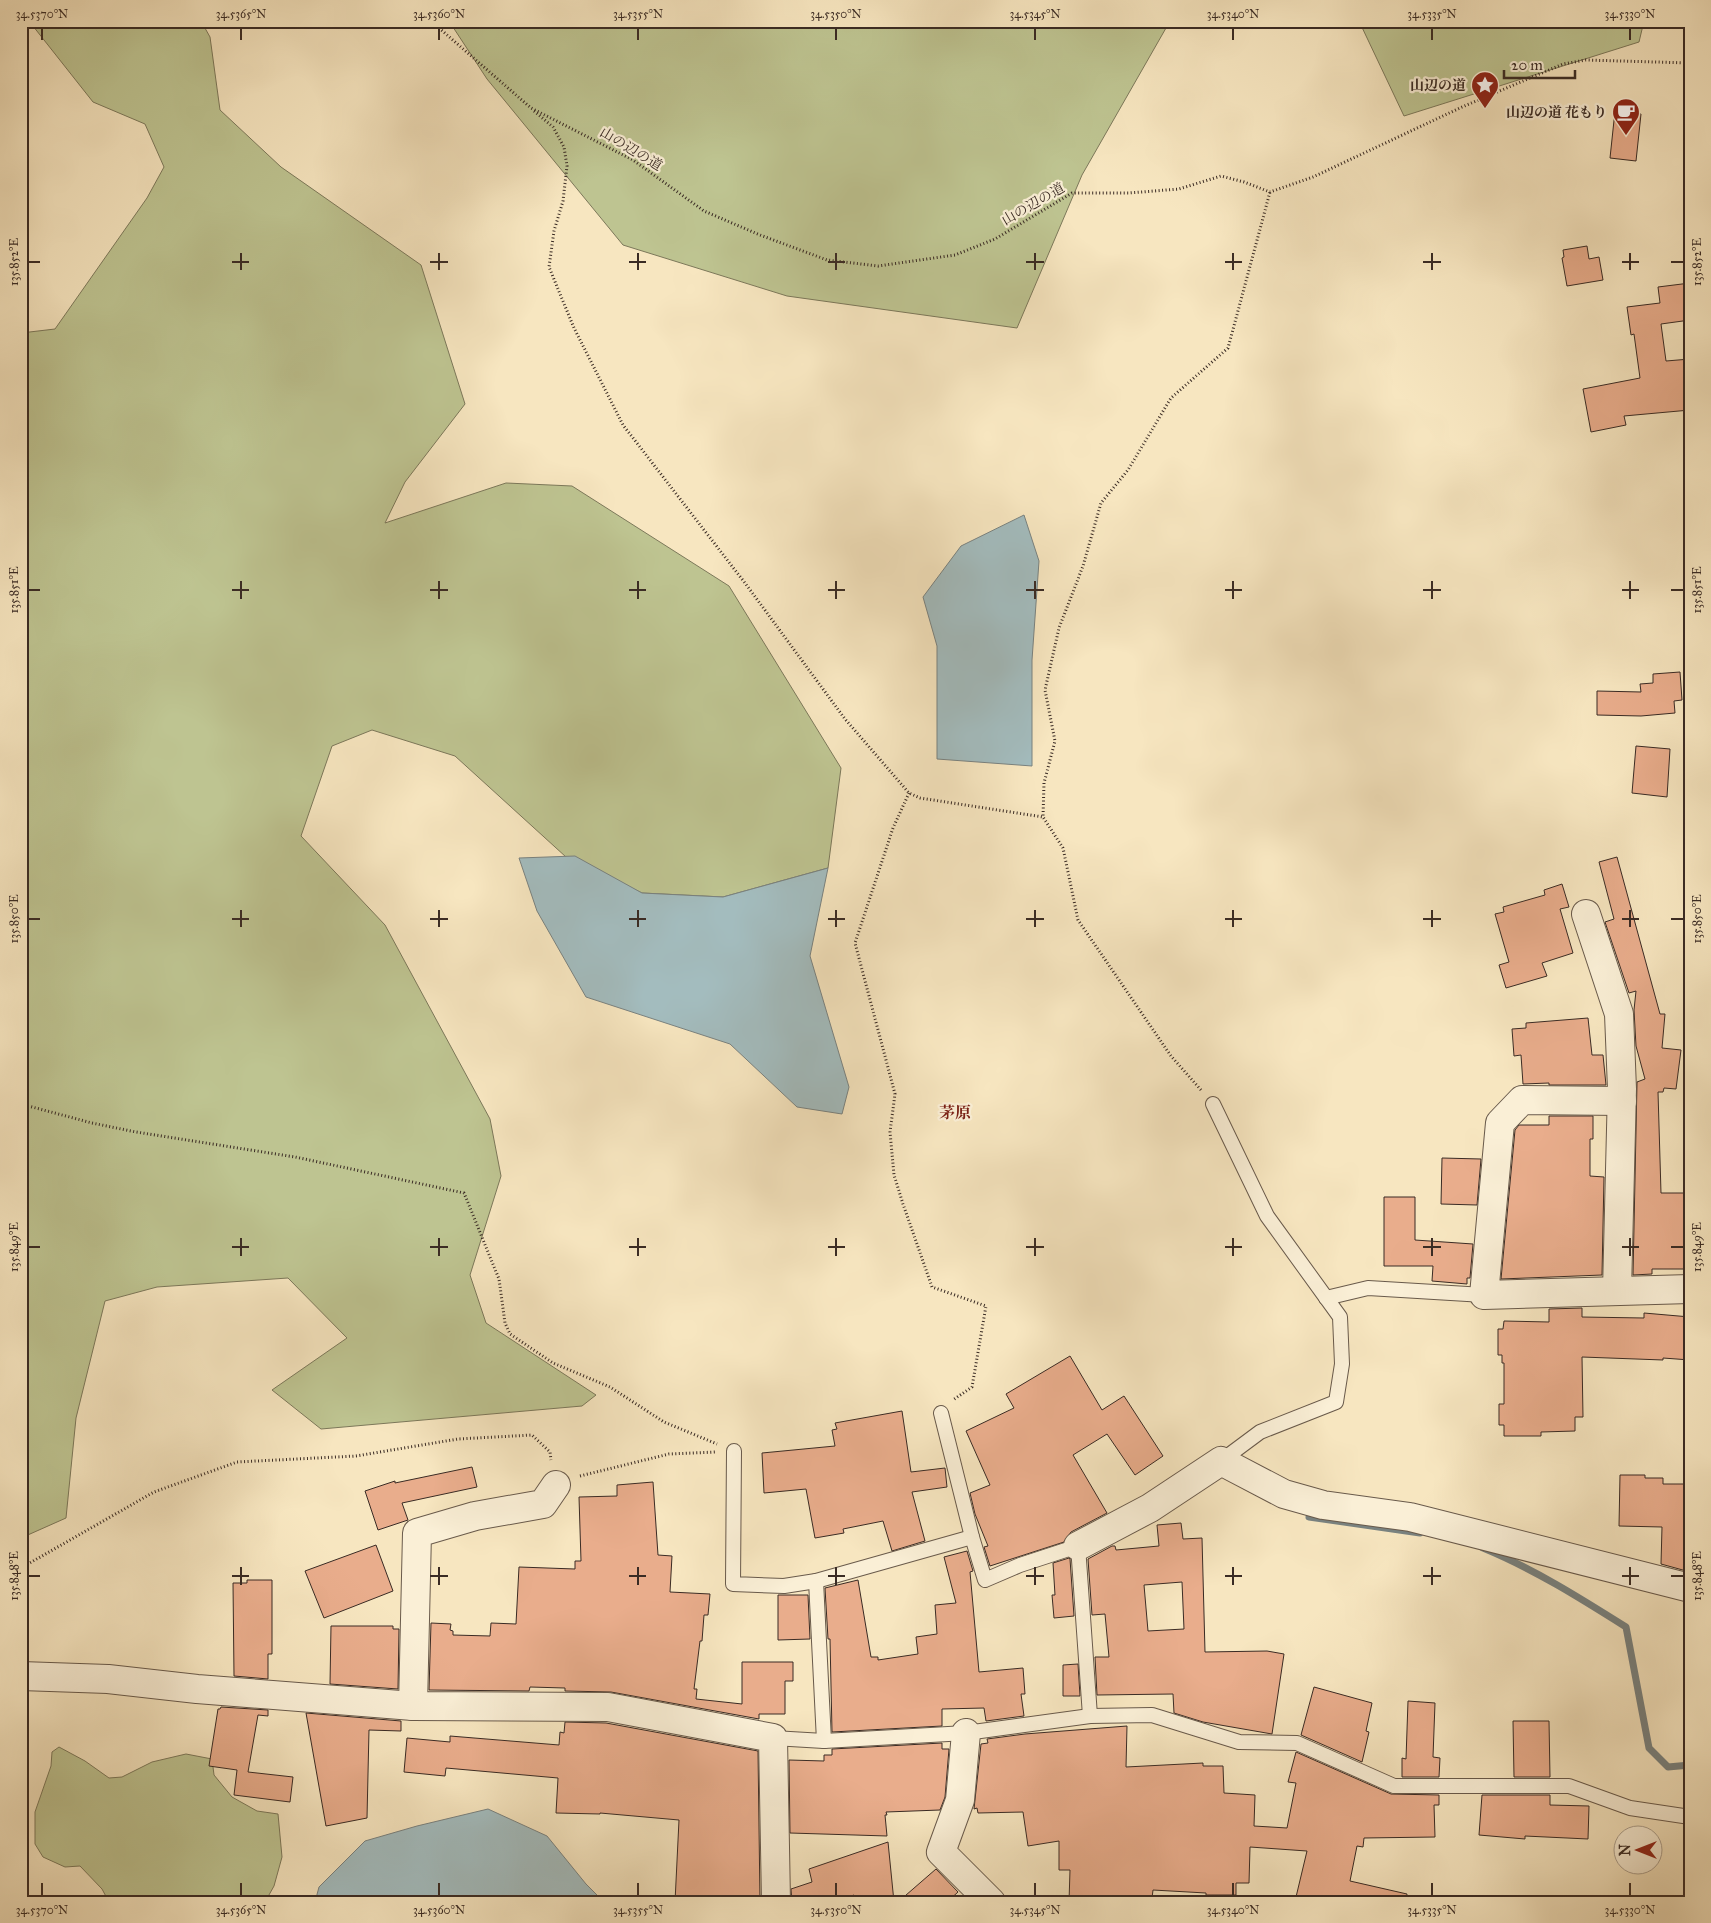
<svg xmlns="http://www.w3.org/2000/svg" width="1711" height="1923" viewBox="0 0 1711 1923" font-family="'IM FELL Great Primer','Noto Serif JP',serif">
<style>
.green{fill:#bec491;stroke:#7c785a}
.water{fill:#a3bcbe;stroke:#798280}
.lines{fill:none;stroke-linecap:round;stroke-linejoin:round}
.stream{stroke:#798280;stroke-width:7}
.building{fill:#e9ad8c;stroke:#3a2b24;fill-rule:evenodd}
.lane-casing{stroke:#695a4b;stroke-width:16}
.street-casing{stroke:#695a4b;stroke-width:30}
.path{stroke:#3a2b24;stroke-width:3;stroke-dasharray:1 2.5;stroke-linecap:butt}
.lane{stroke:#faefd6;stroke-width:14}
.street{stroke:#faefd6;stroke-width:28}
.ticks{fill:none;stroke:#3a2b24;stroke-width:2}
.labels{text-anchor:middle;dominant-baseline:central;stroke-width:4.5;stroke-linejoin:round;paint-order:stroke}
.poi-label{font-size:14px;font-weight:bold;fill:#3a2b24;stroke:#faefd6;text-anchor:end}
.street-label{font-size:14px;fill:#3a2b24;stroke:#faefd6}
.quarter-label{font-size:16px;font-weight:bold;fill:#7a1f14;stroke:#faefd6}
.neatline{fill:none;stroke:#3a2b24;stroke-width:2}
.ticks-label{font-size:12px;text-anchor:middle;fill:#3a2b24}
</style>
<rect width="100%" height="100%" fill="#f7e6c0"/>
<filter id="stains"><feTurbulence type="fractalNoise" baseFrequency=".004" numOctaves="4"/><feColorMatrix values="0 0 0 0 .2 0 0 0 0 .09 0 0 0 0 .02 0 0 0 .5 -.17"/></filter>
<radialGradient id="worn" r=".72"><stop offset=".6" stop-color="#630" stop-opacity="0"/><stop offset="1" stop-color="#630" stop-opacity=".3"/></radialGradient>
<!-- green -->
<g class="green">
<path d="M29 21H201L210 37 220 110 281 167 421 265 465 404 405 482 385 523 506 483 572 486 729 586 841 768 828 868 723 897 642 893 566 857 455 756 372 730 332 746 301 836 385 925 490 1119 501 1176 470 1275 486 1323 596 1395 582 1406 321 1429 272 1390 347 1338 288 1278 157 1287 105 1301 76 1418 66 1518 21 1538V777L26 747 21 647V333L55 329 147 198 164 167 145 124 93 102Z"/>
<path d="M449 21H1170L1082 175 1017 328 787 296 623 245 487 79Z"/>
<path d="M1359 21H1644L1639 42 1404 116Z"/>
<path d="M59 1747 85 1761 109 1778 122 1777 152 1762 186 1754 212 1759 214 1775 232 1797 257 1811 278 1814 282 1857 274 1886 265 1902H109L102 1889 80 1866 65 1867 43 1857 35 1844V1812L51 1766 52 1752Z"/>
</g>
<!-- water -->
<g class="water">
<path d="M1024 515 1039 561 1032 660V766L937 759V646L923 597 961 546Z"/>
<path d="M575 856 642 893 723 897 828 868 810 956 849 1087 842 1114 797 1107 730 1044 586 997 537 911 519 858Z"/>
<path d="M488 1809 547 1836 586 1884 604 1902H315L319 1887 365 1841 417 1826Z"/>
</g>
<g class="lines">
<!-- stream -->
<g class="stream">
<path d="M1309 1517 1420 1533"/>
<path d="M1483 1548C1534 1569 1580 1598 1626 1627L1649 1748 1668 1767 1690 1765"/>
</g>
</g>
<!-- building -->
<g class="building">
<path d="M1615 111 1641 114 1636 161 1610 158Z"/>
<path d="M1587 246 1589 259 1599 257 1603 280 1567 286 1562 258 1564 257 1563 250Z"/>
<path d="M1690 283V320L1661 324 1666 361 1690 359V410L1624 416 1626 425 1591 432 1583 389 1640 378 1634 334 1631 335 1627 307 1660 303 1658 287Z"/>
<path d="M1680 672 1682 700 1674 701 1675 713 1641 716 1597 715V691L1641 692 1640 684 1653 683V674Z"/>
<path d="M1636 746 1670 749 1667 797 1632 793Z"/>
<path d="M1617 857 1660 1014H1665L1662 1048 1681 1050 1676 1089 1664 1088 1663 1092H1658L1661 1193H1690V1269H1652V1274L1633 1275 1637 1082 1645 1079 1636 1046 1634 1010 1636 991 1629 993 1605 922 1614 919 1599 862Z"/>
<path d="M1562 884 1569 907 1560 909 1573 953 1542 963 1547 976 1506 988 1499 965 1509 962 1495 914 1504 912 1503 907 1545 895 1544 890Z"/>
<path d="M1588 1018 1592 1055H1603L1606 1085H1549V1083L1523 1084 1521 1055 1514 1056 1512 1029 1526 1028V1023Z"/>
<path d="M1549 1116H1593V1139H1590V1176L1604 1177 1602 1275 1501 1279 1515 1130 1519 1125H1549Z"/>
<path d="M1442 1158 1481 1159 1477 1205 1441 1204Z"/>
<path d="M1384 1197H1415V1240L1473 1244 1470 1278H1467V1284L1432 1281 1433 1266H1384Z"/>
<path d="M1582 1308V1317L1644 1318V1313L1690 1317V1360L1663 1358V1360L1582 1357 1583 1417H1575V1431L1541 1432V1436H1504V1425H1499V1404H1504V1363H1502V1355H1498V1329H1503L1504 1321 1549 1322V1309Z"/>
<path d="M1070 1356 1102 1410 1124 1396 1163 1456 1135 1475 1107 1434 1073 1455 1107 1513 1071 1532 1064 1542 990 1566 984 1547 988 1546 975 1514 970 1493 990 1485 966 1431 1014 1408 1006 1394Z"/>
<path d="M902 1411 911 1472 945 1468 947 1487 912 1492 925 1541 892 1551 883 1521 843 1529 844 1533 815 1538 806 1489 764 1493 762 1453 835 1446 832 1430 837 1429 835 1423Z"/>
<path d="M472 1467 477 1487 402 1503 408 1520 378 1530 365 1491 395 1481V1483Z"/>
<path d="M1620 1475H1645V1478H1663V1484H1690V1572L1661 1564 1662 1527 1619 1526Z"/>
<path d="M653 1482 658 1555 672 1556 670 1592 710 1594 708 1615H704L702 1641H700L694 1689H697L696 1699 742 1704V1662H793V1681H785V1714H759V1719L611 1692 565 1691V1688L530 1687 529 1691 429 1690 431 1623 451 1624 450 1630 453 1631V1635L490 1636 491 1623 516 1624 519 1567 575 1569V1561H581L579 1497 617 1496V1485Z"/>
<path d="M1181 1523 1183 1539 1202 1538 1205 1652 1267 1651 1284 1654 1272 1734 1203 1722 1174 1713 1173 1694 1097 1695 1095 1657H1109L1105 1614 1092 1615 1088 1559 1112 1546H1115L1116 1550 1159 1546 1157 1525ZM1182 1582 1184 1629 1148 1631 1144 1585Z"/>
<path d="M376 1545 393 1591 324 1618 305 1571Z"/>
<path d="M967 1551 973 1571 970 1572 979 1672 1023 1668 1025 1694H1021L1024 1716 986 1721 984 1708 942 1709V1726L832 1732 830 1639H828L825 1588 858 1580 871 1657H878V1660L918 1654 916 1637 937 1634 935 1605 956 1603 944 1557Z"/>
<path d="M1069 1558 1070 1559 1074 1616 1054 1618 1052 1595H1055L1053 1563Z"/>
<path d="M247 1580H272V1654H268V1679L234 1676 233 1583H247Z"/>
<path d="M778 1595H808L810 1639 778 1640Z"/>
<path d="M331 1626H393V1629H399L398 1689 330 1684Z"/>
<path d="M1078 1664 1080 1696H1063V1665Z"/>
<path d="M1314 1687 1372 1703 1366 1731 1369 1732 1362 1762 1301 1735Z"/>
<path d="M1408 1701 1435 1703 1433 1757 1440 1758 1439 1777H1402V1758L1406 1759Z"/>
<path d="M221 1707 268 1710V1716L258 1715 248 1772 293 1777 290 1802 234 1795 237 1770 209 1766 218 1709H220Z"/>
<path d="M306 1713 401 1721V1731L369 1730 367 1818 326 1826Z"/>
<path d="M1513 1721H1549L1550 1777H1514Z"/>
<path d="M565 1722 606 1723 758 1751 760 1902H675L679 1820 600 1813V1814L556 1813 558 1778 446 1768 445 1776 404 1772 407 1738 450 1742V1736L559 1745 560 1732 564 1733Z"/>
<path d="M1127 1726 1126 1767 1203 1763V1766H1223L1224 1793 1255 1795 1254 1826 1287 1828 1296 1783 1288 1782 1296 1752 1391 1794 1439 1795V1805H1434L1435 1837 1364 1838 1363 1847 1357 1846 1350 1881 1407 1894 1406 1902H1318L1296 1897 1307 1851 1250 1847 1249 1883H1236V1895H1206V1893L1153 1890 1152 1898 1127 1897V1902H1069L1070 1870H1059V1841L1028 1846 1023 1812 978 1813 977 1808 974 1809 981 1744 988 1743 987 1739 1025 1734Z"/>
<path d="M942 1743V1749H949L945 1797 940 1810 886 1812 887 1815H885L887 1836 790 1833 789 1760 824 1761V1755H832V1749Z"/>
<path d="M1482 1795H1550V1805L1589 1806 1588 1839 1525 1836V1839L1479 1835Z"/>
<path d="M888 1842 894 1902H856L854 1895 832 1902H792L791 1889 812 1882 809 1869Z"/>
<path d="M936 1869 958 1892 947 1902H898Z"/>
</g>
<g class="lines">
<!-- lane casing -->
<g class="lane-casing">
<g id="lane">
<path d="M1213 1104 1267 1216 1340 1317 1342 1364 1336 1402 1260 1432 1221 1461"/>
<path d="M1326 1298 1368 1288 1484 1295"/>
<path d="M941 1413 972 1537 985 1580 1020 1565 1078 1546 1090 1716"/>
<path d="M734 1451 733 1584 784 1586 816 1581 972 1537"/>
<path d="M816 1581 824 1741"/>
<path d="M773 1738 824 1741 966 1733 1090 1716 1152 1715 1239 1742 1297 1743 1394 1786H1569L1630 1808 1690 1817"/>
</g>
</g>
<!-- street casing -->
<g class="street-casing">
<g id="street">
<path d="M1586 914 1619 1014 1622 1089 1617 1291"/>
<path d="M1622 1101 1522 1100 1500 1123 1484 1295 1690 1289"/>
<path d="M1078 1546 1150 1508 1221 1461 1284 1494 1323 1505 1410 1517 1690 1588"/>
<path d="M21 1676 108 1679 197 1689 413 1706 608 1707 773 1738 776 1902"/>
<path d="M413 1706 417 1533 475 1516 543 1504 556 1485"/>
<path d="M966 1733 960 1800 941 1852 991 1902"/>
</g>
</g>
<!-- path -->
<g class="path">
<path d="M431 21 531 108 633 160 704 211 760 235 827 260 878 266 955 255 995 239 1072 193H1129L1179 189 1221 176 1244 182 1270 192 1313 177 1462 107 1563 64 1586 60 1690 63"/>
<path d="M1685 21V63"/>
<path d="M534 111 553 127 564 147 567 166 563 201 554 231 549 267 574 328 623 425 745 583 845 719 909 793 920 798 1043 817"/>
<path d="M909 793 893 828 855 943 895 1094 890 1132 894 1175 903 1204 932 1287 986 1306 972 1387 953 1400"/>
<path d="M1201 1090 1171 1056 1078 920 1063 848 1043 817 1044 783 1055 741 1045 690 1059 628 1083 566 1101 503 1128 470 1171 398 1228 348 1270 192"/>
<path d="M21 1104 92 1123 136 1132 295 1157 464 1193 499 1279 505 1323 510 1334 553 1363 610 1387 664 1422 717 1444"/>
<path d="M580 1476 669 1454 716 1452"/>
<path d="M21 1568 154 1492 237 1462 356 1456 458 1439 532 1435 550 1452 551 1460"/>
</g>
<!-- lane -->
<use href="#lane" class="lane"/>
<!-- street -->
<use href="#street" class="street"/>
</g>
<!-- ticks -->
<path class="ticks" d="M42 28V40M241 28V40M439 28V40M638 28V40M836 28V40M1035 28V40M1233 28V40M1432 28V40M1630 28V40M241 253V270M439 253V270M638 253V270M836 253V270M1035 253V270M1233 253V270M1432 253V270M1630 253V270M28 262H40M232 262H249M430 262H448M629 262H646M828 262H845M1026 262H1044M1225 262H1242M1423 262H1441M1622 262H1639M1671 262H1684M241 581V599M439 581V599M638 581V599M836 581V599M1035 581V599M1233 581V599M1432 581V599M1630 581V599M28 590H40M232 590H249M430 590H448M629 590H646M828 590H845M1026 590H1044M1225 590H1242M1423 590H1441M1622 590H1639M1671 590H1684M241 910V927M439 910V927M638 910V927M836 910V927M1035 910V927M1233 910V927M1432 910V927M1630 910V927M28 919H40M232 919H249M430 919H448M629 919H646M828 919H845M1026 919H1044M1225 919H1242M1423 919H1441M1622 919H1639M1671 919H1684M241 1238V1256M439 1238V1256M638 1238V1256M836 1238V1256M1035 1238V1256M1233 1238V1256M1432 1238V1256M1630 1238V1256M28 1247H40M232 1247H249M430 1247H448M629 1247H646M828 1247H845M1026 1247H1044M1225 1247H1242M1423 1247H1441M1622 1247H1639M1671 1247H1684M241 1567V1585M439 1567V1585M638 1567V1585M836 1567V1585M1035 1567V1585M1233 1567V1585M1432 1567V1585M1630 1567V1585M28 1576H40M232 1576H249M430 1576H448M629 1576H646M828 1576H845M1026 1576H1044M1225 1576H1242M1423 1576H1441M1622 1576H1639M1671 1576H1684M42 1883V1896M241 1883V1896M439 1883V1896M638 1883V1896M836 1883V1896M1035 1883V1896M1233 1883V1896M1432 1883V1896M1630 1883V1896"/>
<!-- icons -->
<defs>
<g id="sight-pin" transform="scale(1.4375)"><path d="M0 17L-7.5 6A9.5 9.5 0 1 1 7.5 6Z" fill="#8f2418" stroke="#faefd6"/><path d="M0-6L1.8-2.2L6-1.7L2.9 1.2L3.7 5.4L0 3.3L-3.7 5.4L-2.9 1.2L-6-1.7L-1.8-2.2Z" fill="#fff"/></g>
<g id="cafe-pin" transform="scale(1.4375)"><path d="M0 17L-7.5 6A9.5 9.5 0 1 1 7.5 6Z" fill="#8f2418" stroke="#faefd6"/><path d="M-5.5-4.5H6V0H3Q3 3.5 0 3.5H-2.5Q-5.5 3.5-5.5 0ZM3-3.2v2h1.7v-2ZM-6 4.5H4V6H-6Z" fill="#fff"/></g>
</defs>
<g fill-rule="evenodd">
<use href="#sight-pin" x="1485" y="85"/>
<use href="#cafe-pin" x="1626" y="112"/>
</g>
<g class="labels">
<!-- poi labels -->
<g class="poi-label">
<text x="1466" y="85">山辺の道</text>
<text x="1607" y="112">山辺の道 花もり</text>
</g>
<!-- street labels -->
<g class="street-label">
<text transform="translate(631 149) rotate(31)">山の辺の道</text>
<text transform="translate(1033 204) rotate(-30)">山の辺の道</text>
</g>
<!-- quarter labels -->
<g class="quarter-label">
<text x="955" y="1112">茅原</text>
</g>
</g>
<!-- margin -->
<rect width="1711" height="1923" fill="none" stroke="#f7e6c0" stroke-width="55"/>
<!-- north arrow -->
<g transform="translate(1638 1850) rotate(270)"><circle r="24" fill="#faefd6" stroke="#ada18f"/>
<path d="M0-4L9 19L0 12L-9 19Z" fill="#8f2418"/>
<text y="-8" font-size="14" font-weight="bold" text-anchor="middle" fill="#3a2b24">N</text>
</g>
<!-- scale -->
<path d="M1504 70v8h71v-8" fill="none" stroke="#3a2b24" stroke-width="2.5"/>
<text x="1511" y="70" font-size="15" fill="#3a2b24" stroke="#faefd6" stroke-width="4" paint-order="stroke">20 m</text>
<rect x="28" y="28" width="1656" height="1868" class="neatline"/>
<g class="ticks-label">
<text x="42" y="18">34.5370°N</text>
<text x="241" y="18">34.5365°N</text>
<text x="439" y="18">34.5360°N</text>
<text x="638" y="18">34.5355°N</text>
<text x="836" y="18">34.5350°N</text>
<text x="1035" y="18">34.5345°N</text>
<text x="1233" y="18">34.5340°N</text>
<text x="1432" y="18">34.5335°N</text>
<text x="1630" y="18">34.5330°N</text>
<text transform="translate(1697 262) rotate(-90)" y="4">135.852°E</text>
<text transform="translate(14 262) rotate(-90)" y="4">135.852°E</text>
<text transform="translate(1697 590) rotate(-90)" y="4">135.851°E</text>
<text transform="translate(14 590) rotate(-90)" y="4">135.851°E</text>
<text transform="translate(1697 919) rotate(-90)" y="4">135.850°E</text>
<text transform="translate(14 919) rotate(-90)" y="4">135.850°E</text>
<text transform="translate(1697 1247) rotate(-90)" y="4">135.849°E</text>
<text transform="translate(14 1247) rotate(-90)" y="4">135.849°E</text>
<text transform="translate(1697 1576) rotate(-90)" y="4">135.848°E</text>
<text transform="translate(14 1576) rotate(-90)" y="4">135.848°E</text>
<text x="42" y="1914">34.5370°N</text>
<text x="241" y="1914">34.5365°N</text>
<text x="439" y="1914">34.5360°N</text>
<text x="638" y="1914">34.5355°N</text>
<text x="836" y="1914">34.5350°N</text>
<text x="1035" y="1914">34.5345°N</text>
<text x="1233" y="1914">34.5340°N</text>
<text x="1432" y="1914">34.5335°N</text>
<text x="1630" y="1914">34.5330°N</text>
</g>
<rect width="100%" height="100%" filter="url(#stains)"/>
<rect width="100%" height="100%" fill="url(#worn)"/>
</svg>
